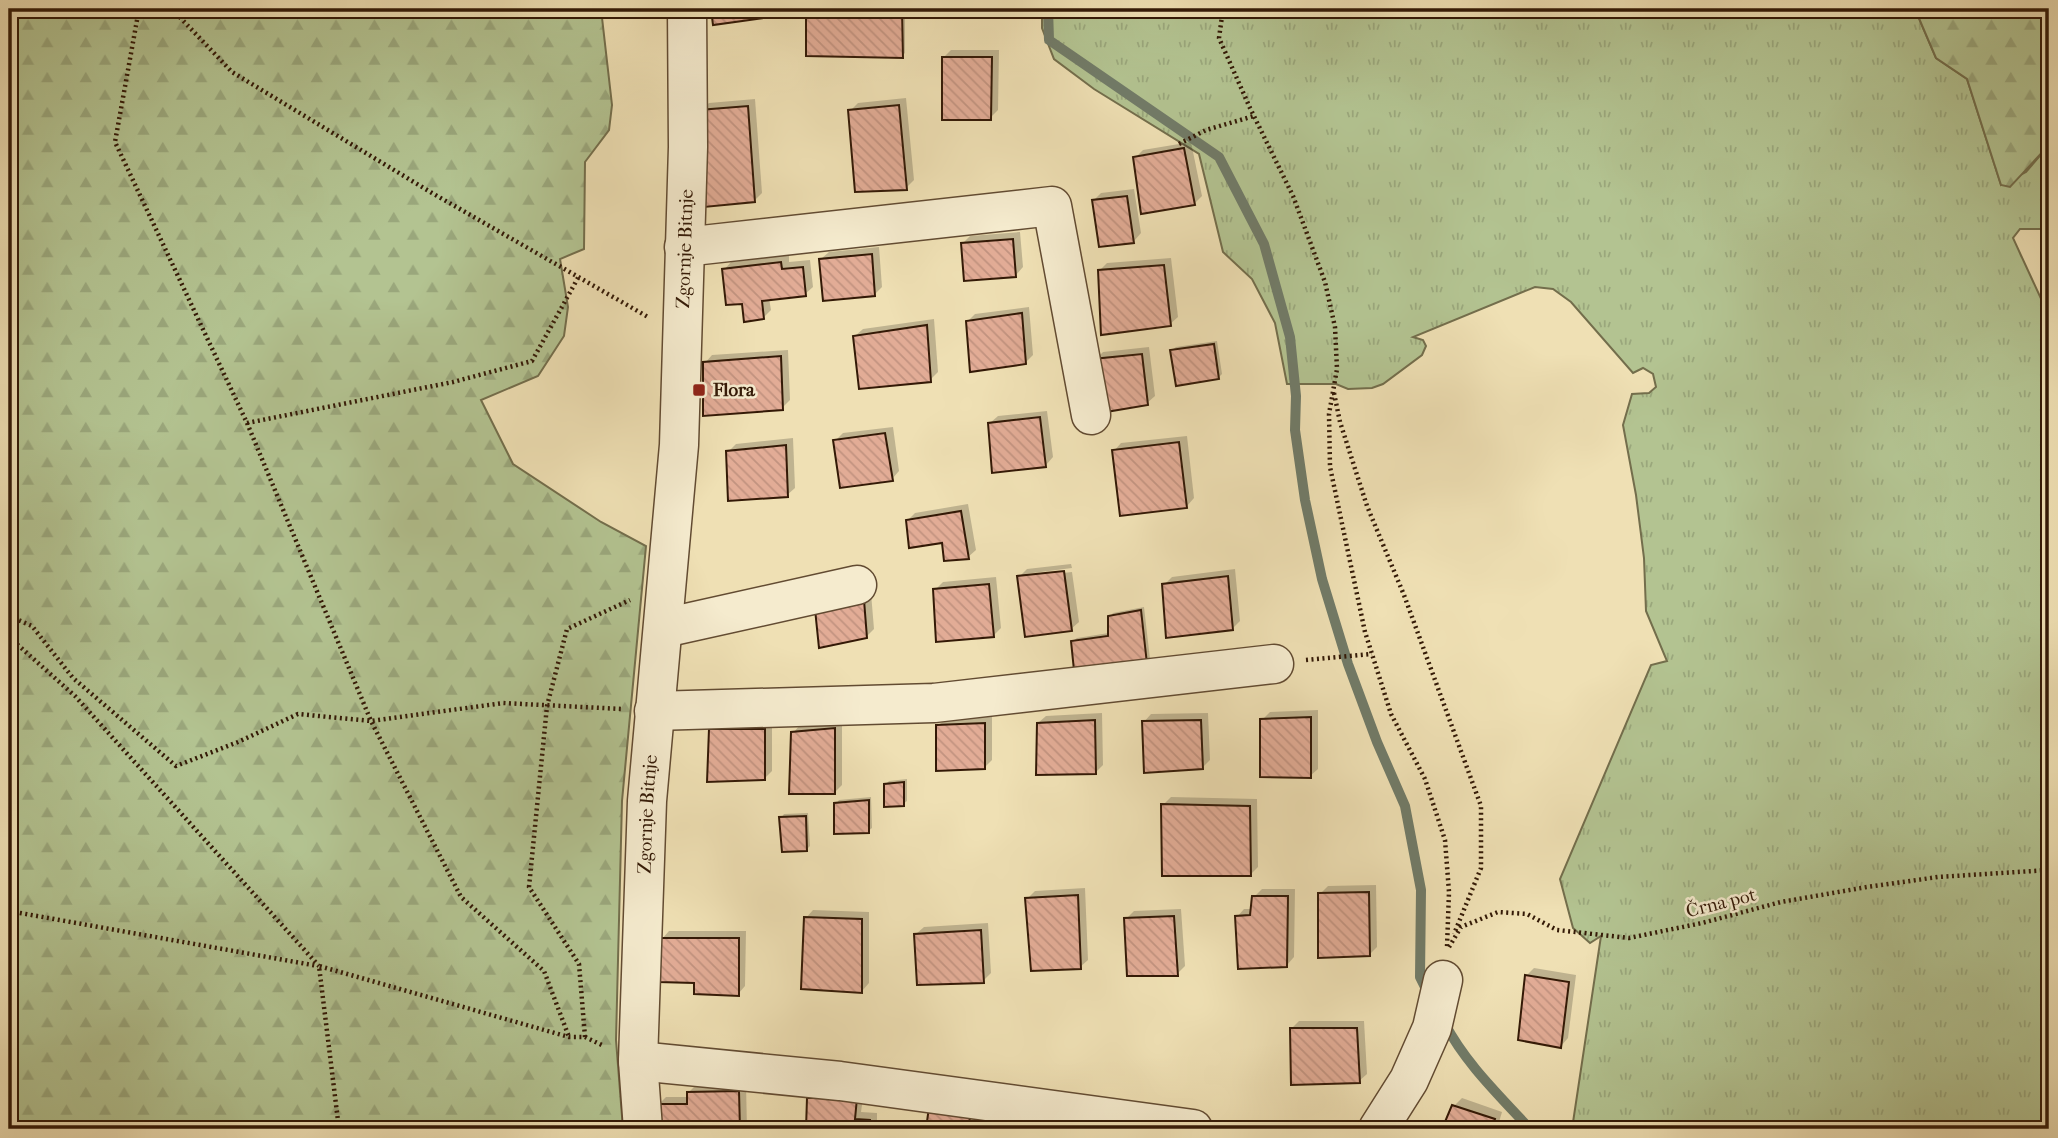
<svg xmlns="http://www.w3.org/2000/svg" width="2058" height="1138" viewBox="0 0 2058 1138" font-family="'IM FELL French Canon',serif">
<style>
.grass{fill:url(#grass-tufts);stroke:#736e4c;stroke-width:2}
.forest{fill:url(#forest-firs);stroke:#736e4c;stroke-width:2}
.shadow{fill:#0003}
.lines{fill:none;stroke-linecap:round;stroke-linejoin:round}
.stream{stroke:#717b68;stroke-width:10}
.building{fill:url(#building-back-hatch);stroke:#331906;stroke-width:2}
.minor-casing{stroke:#624b32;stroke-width:41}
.path{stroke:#331906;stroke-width:4.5;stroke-dasharray:2 3.5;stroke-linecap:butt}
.minor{stroke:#f5ebce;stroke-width:38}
.poi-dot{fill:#8f2418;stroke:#f5ebce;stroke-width:2.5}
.labels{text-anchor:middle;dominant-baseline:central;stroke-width:5;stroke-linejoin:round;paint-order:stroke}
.street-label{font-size:19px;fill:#331906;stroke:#f5ebce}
.poi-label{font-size:19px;font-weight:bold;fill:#331906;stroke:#f5ebce;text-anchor:start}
</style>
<defs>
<pattern id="grass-tufts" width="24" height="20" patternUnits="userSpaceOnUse" patternTransform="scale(1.75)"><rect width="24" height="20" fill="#b3c391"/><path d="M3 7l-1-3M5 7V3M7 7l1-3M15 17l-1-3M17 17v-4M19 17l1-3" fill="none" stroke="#9aa77c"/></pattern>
<pattern id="forest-firs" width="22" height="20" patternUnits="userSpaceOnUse" patternTransform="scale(1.75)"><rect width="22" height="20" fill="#b3c391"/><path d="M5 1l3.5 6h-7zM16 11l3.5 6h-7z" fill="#9aa77c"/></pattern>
<pattern id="building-back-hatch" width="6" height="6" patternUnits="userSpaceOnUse" patternTransform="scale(1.75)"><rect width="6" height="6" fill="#e2ac96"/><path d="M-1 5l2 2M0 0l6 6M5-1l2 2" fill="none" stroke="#c29380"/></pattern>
</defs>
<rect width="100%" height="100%" fill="#efe0b4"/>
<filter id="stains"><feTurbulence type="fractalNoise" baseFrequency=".00286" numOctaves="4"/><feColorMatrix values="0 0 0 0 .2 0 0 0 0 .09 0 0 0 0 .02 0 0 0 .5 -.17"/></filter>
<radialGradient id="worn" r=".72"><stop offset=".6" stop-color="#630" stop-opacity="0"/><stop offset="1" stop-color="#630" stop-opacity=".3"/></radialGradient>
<!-- grass -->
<path class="grass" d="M1042 9H1915L1936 58 1967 79 2001 185 2026 172 2049 145V229H2020L2013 238 2049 316V1129H1572L1601 936 1590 943 1573 928 1560 879 1651 665 1667 661 1646 611 1644 558 1636 495 1623 425 1632 394 1649 393 1656 387 1653 374 1643 368 1633 373 1571 302 1553 289 1535 287 1413 337 1423 340 1426 346 1422 355 1383 384 1372 388 1348 389 1336 384H1287L1275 323 1252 279 1223 252 1199 154 1094 89 1054 59 1042 28Z"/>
<!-- forest -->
<g class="forest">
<path d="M9 9H601L612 105 609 130 585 162 584 249 560 259 568 307 564 336 538 376 481 400 513 464 601 522 646 546 622 801 616 1040 623 1129H9Z"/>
<path d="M1915 9H2049V145L2010 187 2001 185 1967 79 1936 58Z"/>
</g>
<!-- shadow -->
<g class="shadow">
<path d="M713 9H776L770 15 714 23Z"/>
<path d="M808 9H905V53L902 56 808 54Z"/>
<path d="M951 50H999L998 110 990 118 943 58Z"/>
<path d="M906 98 914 180 906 188 850 111 858 103Z"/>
<path d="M755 99 762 193 754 201 701 110 709 103Z"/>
<path d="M1191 142 1202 196 1194 204 1135 158 1143 150Z"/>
<path d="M1134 189 1141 233 1134 241 1093 201 1101 193Z"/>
<path d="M1020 232 1023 267 1016 275 962 244 970 236Z"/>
<path d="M879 247 882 287 875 294 821 259 829 252Z"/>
<path d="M789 255V262L810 260 813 287 805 294 769 298 771 310 763 318 744 302 724 270 731 262Z"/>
<path d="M1171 258 1178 317 1170 324 1099 271 1107 263Z"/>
<path d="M1029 307 1033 355 1025 363 968 321 975 314Z"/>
<path d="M934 319 938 372 930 380 855 336 863 329Z"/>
<path d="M1217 341 1222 374 1219 377 1172 350 1176 347Z"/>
<path d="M1149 347 1155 396 1147 403 1095 360 1103 352Z"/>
<path d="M788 350 790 400 782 408 705 363 712 355Z"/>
<path d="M1047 411 1053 457 1046 465 990 423 998 416Z"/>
<path d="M893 427 899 471 892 479 835 441 843 433Z"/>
<path d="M1187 436 1194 498 1187 506 1114 451 1121 443Z"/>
<path d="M793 438 795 488 787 495 728 452 736 444Z"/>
<path d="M968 504 976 550 968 557 944 540 908 520 915 513Z"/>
<path d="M1071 564 1072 568 1025 574V577L1072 572 1079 622 1071 629 1019 577 1027 569Z"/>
<path d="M1235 569 1240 621 1233 628 1164 585 1172 577Z"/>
<path d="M996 577 1001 628 993 636 935 590 943 582Z"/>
<path d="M871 593 874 629 866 637 825 602Z"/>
<path d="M1144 607 1150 659 1146 663 1073 641 1077 638 1109 633 1110 617 1113 613Z"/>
<path d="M1318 710V769L1310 776 1262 720 1270 712Z"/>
<path d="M1102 713 1103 765 1095 773 1038 723 1046 716Z"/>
<path d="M1208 713 1210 760 1202 768 1144 722 1151 714Z"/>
<path d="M992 716V760L985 767 938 726 946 718Z"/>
<path d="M718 722H772V771L764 779 711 730Z"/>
<path d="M842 722V785L835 792 793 733 800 725Z"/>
<path d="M907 779V801L903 804 886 784 889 781Z"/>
<path d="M871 797 872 828 868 831 836 804 839 800Z"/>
<path d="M1171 797 1257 799 1258 867 1250 875 1163 805Z"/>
<path d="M808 813 810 846 806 850 781 818 784 814Z"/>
<path d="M1376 885 1377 947 1369 955 1320 894 1328 886Z"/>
<path d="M1085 888 1088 960 1080 967 1027 899 1035 891Z"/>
<path d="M1262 889H1295L1294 957 1287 965 1237 917 1244 909H1253L1254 897Z"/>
<path d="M1181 909 1185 966 1177 974 1126 919 1134 911Z"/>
<path d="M813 910 869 912V983L862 991 806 918Z"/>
<path d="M988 923 991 973 983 981 916 934 924 927Z"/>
<path d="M669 931H746L745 986 738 994 696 981 662 939Z"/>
<path d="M1534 968 1576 975 1568 1038 1561 1046 1527 975Z"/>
<path d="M1299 1021H1364L1367 1074 1359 1081 1291 1029Z"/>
<path d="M746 1084 747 1129H660L658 1105 666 1097H689V1092L696 1085Z"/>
<path d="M817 1091H864L861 1112 877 1113V1129H807L809 1099Z"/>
<path d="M1462 1098 1502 1112 1497 1129H1444L1454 1106Z"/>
<path d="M977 1107 975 1129H928L931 1108Z"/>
<path d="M1017 1119 1070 1129H1015Z"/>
</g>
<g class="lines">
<!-- stream -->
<g class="stream">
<path d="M1048 9 1049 40 1219 157 1264 244 1290 337 1296 396 1295 430 1305 500 1322 579 1348 664 1377 742 1405 806 1421 890 1420 977 1428 993"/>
<path d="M1445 1024C1466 1064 1500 1096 1530 1129"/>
</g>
</g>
<!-- building -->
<g class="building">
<path d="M711 9H770L771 17 713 25Z"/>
<path d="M806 9H902L903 58 806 56Z"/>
<path d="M942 57H992L991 120H942Z"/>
<path d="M899 105 907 190 855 192 848 110Z"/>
<path d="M748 106 755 202 704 207 699 110Z"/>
<path d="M1184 148 1195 205 1141 214 1133 157Z"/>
<path d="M1127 196 1134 243 1099 247 1092 200Z"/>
<path d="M1013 239 1016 277 964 281 961 243Z"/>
<path d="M872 254 875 296 823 301 819 259Z"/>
<path d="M781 262 782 269 803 267 806 296 762 301 764 319 744 322 742 304 726 305 722 269Z"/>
<path d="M1164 265 1171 326 1101 335 1098 270Z"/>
<path d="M1022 313 1026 364 970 372 966 321Z"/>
<path d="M927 325 931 382 859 389 853 336Z"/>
<path d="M1214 344 1219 379 1176 386 1170 350Z"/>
<path d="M1142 354 1148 405 1100 413 1093 359Z"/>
<path d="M781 356 783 410 703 416V362Z"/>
<path d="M1040 417 1046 467 992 473 988 423Z"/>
<path d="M885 433 893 481 840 488 833 440Z"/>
<path d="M1179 442 1187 508 1120 516 1112 450Z"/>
<path d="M786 445 788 497 728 501 726 451Z"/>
<path d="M961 511 969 559 944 561 942 543 909 548 906 520Z"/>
<path d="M1064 571 1072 631 1025 637 1017 576Z"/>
<path d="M1228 576 1233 630 1166 638 1162 584Z"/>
<path d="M989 584 994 637 936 642 933 589Z"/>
<path d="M864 600 867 638 819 648 815 609Z"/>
<path d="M1141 610 1147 664 1075 680 1071 641 1108 636V616Z"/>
<path d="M1311 717V778L1260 777V719Z"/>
<path d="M1095 720 1096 774 1036 775 1037 723Z"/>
<path d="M1201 720 1203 769 1144 773 1142 721Z"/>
<path d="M985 723V769L936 771V725Z"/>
<path d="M835 728V794H789L791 732Z"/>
<path d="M709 729H765V780L707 782Z"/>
<path d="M904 782V806L884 807V784Z"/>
<path d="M869 800V833L834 834V803Z"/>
<path d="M1161 804 1250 806 1251 876H1162Z"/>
<path d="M806 816 807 851 782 852 779 817Z"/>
<path d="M1369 892 1370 956 1318 958V893Z"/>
<path d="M1078 895 1081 969 1031 971 1025 898Z"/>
<path d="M1252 896H1288L1287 967 1238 969 1235 916 1250 915Z"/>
<path d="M1174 916 1178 976H1127L1124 918Z"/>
<path d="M804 917 862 919V993L801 989Z"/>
<path d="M981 930 984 983 917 985 914 934Z"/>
<path d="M660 938H739V996L694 994V983L659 982Z"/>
<path d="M1525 975 1569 982 1561 1048 1518 1040Z"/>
<path d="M1290 1028H1357L1360 1083 1291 1085Z"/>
<path d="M739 1091 740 1129H658L657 1104H687V1092Z"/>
<path d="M807 1098H857L855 1119 870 1120V1129H806Z"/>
<path d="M1452 1105 1495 1119 1492 1129H1442Z"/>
<path d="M929 1107 970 1114 969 1129H926Z"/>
</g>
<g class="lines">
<!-- minor casing -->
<g class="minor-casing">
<g id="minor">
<path d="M684 247 1052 206 1091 415"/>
<path d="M664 628 857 585"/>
<path d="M654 711 934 703 1274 664"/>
<path d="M638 1061 840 1081 1193 1129"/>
<path id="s1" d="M643 1129 638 1061 647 801 679 445 688 147 687 9"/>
<path d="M1378 1129 1409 1080 1432 1028 1443 980"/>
</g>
</g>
<!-- path -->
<g class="path">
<path d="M139 9 115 142 247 423 371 721 461 897 544 971 569 1037"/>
<path d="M172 9 232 72 432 193 648 317"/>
<path d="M1223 9 1219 38 1250 108 1293 196 1325 282 1335 327 1337 369 1329 414 1330 467 1365 632 1391 714 1425 779 1445 840 1449 892 1447 947"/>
<path d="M1179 144 1206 130 1254 116"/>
<path d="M1334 393 1340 422 1367 506 1404 595 1481 806V868L1454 934"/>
<path d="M247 423 453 382 532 361 579 276"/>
<path d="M9 616 32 626 73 678 176 766 238 742 298 714 371 721 503 703 622 709"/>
<path d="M9 637 75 696 319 966"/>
<path d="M1306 660 1372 654"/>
<path d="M9 911 318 966"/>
<path d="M1449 947 1461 927 1498 912 1527 914 1557 930 1629 938 1702 923 1781 902 1867 887 1938 877 2049 870"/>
<path d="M585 1037 579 964 529 887 547 706 567 629 630 600"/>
<path d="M339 1129 319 966 569 1037H585L604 1046"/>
</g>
<!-- minor -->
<use href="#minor" class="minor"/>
</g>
<!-- markers -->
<rect class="poi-dot" x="692" y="383" width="14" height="14" rx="3.5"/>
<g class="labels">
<!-- street labels -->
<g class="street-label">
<text stroke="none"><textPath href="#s1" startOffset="882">Zgornje Bitnje</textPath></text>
<text stroke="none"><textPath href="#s1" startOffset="315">Zgornje Bitnje</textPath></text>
<text transform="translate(1721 903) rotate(-14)">Črna pot</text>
</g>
<!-- poi labels -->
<g class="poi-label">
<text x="713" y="390">Flora</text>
</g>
</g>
<!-- margin -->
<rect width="2058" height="1138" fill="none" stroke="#efe0b4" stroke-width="35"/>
<rect x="10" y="10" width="2037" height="1117" fill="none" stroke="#331906" stroke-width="3.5"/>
<rect x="18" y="18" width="2023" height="1103" fill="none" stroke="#331906" stroke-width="2"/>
<rect width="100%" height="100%" filter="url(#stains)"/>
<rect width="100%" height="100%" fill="url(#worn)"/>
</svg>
